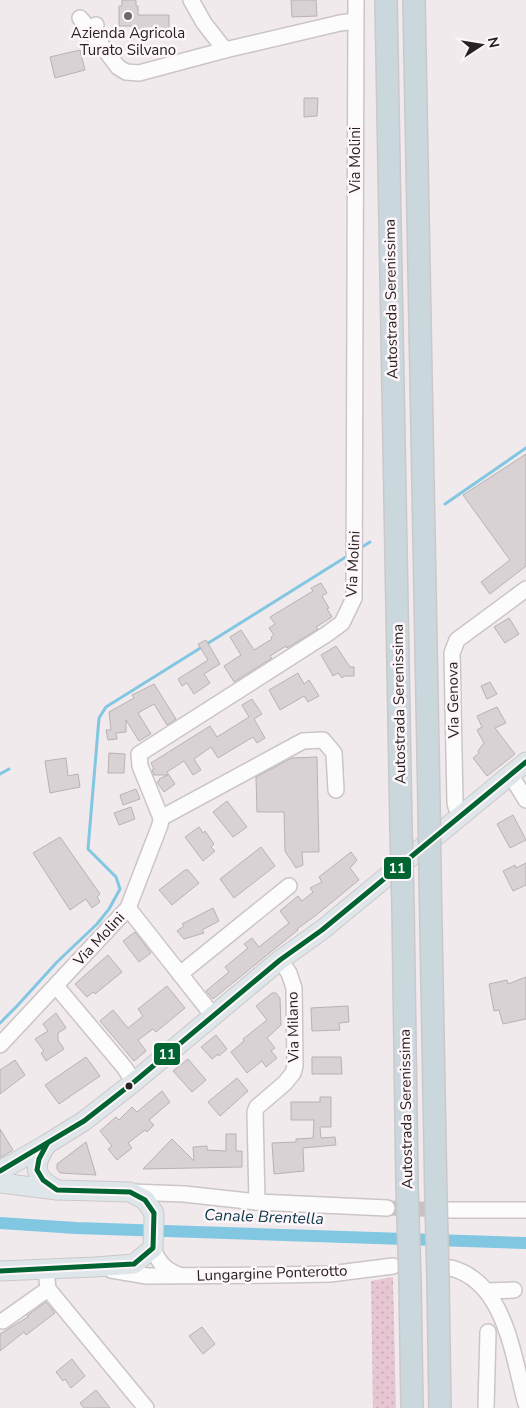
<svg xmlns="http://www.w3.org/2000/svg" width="526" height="1408" viewBox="0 0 526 1408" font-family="'Nunito Sans',sans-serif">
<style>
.grass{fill:url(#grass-dots)}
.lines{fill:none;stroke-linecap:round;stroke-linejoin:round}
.stream{stroke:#82c7e2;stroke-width:3}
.canal{stroke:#82c7e2;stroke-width:12}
.building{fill:#d8d2d4;stroke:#b8b2b4}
.minor-tunnel{stroke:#c9c2c5;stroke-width:15;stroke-dasharray:15 8;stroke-linecap:butt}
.minor-casing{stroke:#cbc5c7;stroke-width:18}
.major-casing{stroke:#cbc8c9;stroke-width:21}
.highway-casing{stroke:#cbc8c9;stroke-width:24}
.minor{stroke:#fdfcfc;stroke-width:15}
.major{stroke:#dee6ea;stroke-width:19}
.highway{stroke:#cad7dd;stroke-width:21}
.highway-bridge-casing{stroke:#cbc8c9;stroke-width:24;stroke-linecap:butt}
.highway-bridge{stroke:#cad7dd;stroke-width:21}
.bus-1-casing{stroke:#fef6f9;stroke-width:9}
.bus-1{stroke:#006332;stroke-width:5}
.poi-dot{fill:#6e696a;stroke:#fef6f9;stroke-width:2}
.bus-dot{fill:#272324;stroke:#fef6f9;stroke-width:2}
.labels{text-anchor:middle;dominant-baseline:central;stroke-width:5;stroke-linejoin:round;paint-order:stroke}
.poi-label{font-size:15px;fill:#272324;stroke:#fef6f9}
.street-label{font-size:15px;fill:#272324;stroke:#fef6f9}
.water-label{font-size:16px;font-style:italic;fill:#093848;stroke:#fef6f9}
.line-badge{stroke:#fef6f9;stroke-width:2}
.badge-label{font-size:14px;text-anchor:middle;font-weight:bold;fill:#fff}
</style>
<defs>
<pattern id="grass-dots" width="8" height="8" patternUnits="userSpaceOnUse" patternTransform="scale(1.25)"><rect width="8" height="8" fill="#e7c6d3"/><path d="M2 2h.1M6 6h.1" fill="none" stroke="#c6aab5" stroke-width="1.8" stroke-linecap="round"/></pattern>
</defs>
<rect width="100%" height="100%" fill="#f1eaed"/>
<!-- grass -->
<path class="grass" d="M393 1277 396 1408H373L371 1281Z"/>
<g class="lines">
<!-- stream -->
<g class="stream">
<path d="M445 504 526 448"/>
<path d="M359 549 370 542"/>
<path d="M0 774 9 769"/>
<path d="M0 1023 17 1006 57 962 97 924 109 909 120 889 116 877 88 849 99 718 106 707 349 555"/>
</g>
<!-- canal -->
<path class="canal" d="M0 1223 76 1228 526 1243"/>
</g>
<!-- building -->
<g class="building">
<path d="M122 0H136V6H138V15H169V35L138 36V26H119V6H122Z"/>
<path d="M291 0H316L317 16 292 17Z"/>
<path d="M80 50 85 70 55 78 50 57Z"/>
<path d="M304 98H318L317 116 304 117Z"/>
<path d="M526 454V566L490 594 481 582 510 560 463 495Z"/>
<path d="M321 583 327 593 322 596 329 608 327 609 332 617 316 627 318 629 287 648 286 646 270 656 272 658 234 682 224 666 241 655 230 637 241 630 254 650 272 639 271 637 274 635 269 628 275 624 270 617 313 591 311 588Z"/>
<path d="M509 618 519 634 505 643 494 627Z"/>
<path d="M206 640 220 664 204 674 210 683 194 694 187 683 182 686 178 679 208 660 198 644Z"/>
<path d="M336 646 350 667H354V676H345L342 678 338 673 333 676 321 655Z"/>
<path d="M298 673 304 684 309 680 319 696 308 702 304 696 280 710 269 690Z"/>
<path d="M490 682 497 694 487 699 481 686Z"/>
<path d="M154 684 176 719 167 725 154 704 138 713 151 734 139 741 126 720V732L116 733 117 739 108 740 106 730H111L109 712 134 698 132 695Z"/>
<path d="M252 699 262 714 254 719 265 738 257 743 253 737 218 758 211 747 194 759 201 770 193 775 184 761 167 772 175 784 164 792 157 782 160 780 159 779 168 775H154L152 770 154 769 151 763 210 726 217 737 249 717 242 705Z"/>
<path d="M497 707 506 723 495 728 515 754 487 776 473 758 479 753 478 751 484 743 477 730 482 727 477 716Z"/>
<path d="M109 753 125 754 124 773H108Z"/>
<path d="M317 757 319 852H302L303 865 296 868 285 851 284 812H257L256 777 292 758Z"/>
<path d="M66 758 68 776 78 774 80 787 50 793 45 761Z"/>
<path d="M136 789 140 799 123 805 120 795Z"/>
<path d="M227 801 247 827 233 837 213 812Z"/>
<path d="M131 807 135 819 119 825 114 813Z"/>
<path d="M513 815 526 840 510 848 497 824Z"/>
<path d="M199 827 203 833 205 831 214 844 211 847 215 851 203 861 185 837Z"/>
<path d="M60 837 100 894 97 897 100 902 92 908 86 899 70 910 33 853Z"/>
<path d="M261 847 275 866 234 898 220 879Z"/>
<path d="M351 852 357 860 350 868 359 880 315 916 297 929 298 930 213 999 206 991 229 972 225 967 248 948 244 944 252 938 259 947 289 923 280 911 298 896 302 901 313 892 310 888 322 882 319 877Z"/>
<path d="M526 863V885L513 891 503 871 515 865 516 868Z"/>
<path d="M185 870H188L199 883 172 905 159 890Z"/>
<path d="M213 908 219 921 202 930 204 933 184 939 177 931 184 926 182 924Z"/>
<path d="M135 932 151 953 139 962 123 941Z"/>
<path d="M108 955 122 972 95 994 93 992 87 997 75 984Z"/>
<path d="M526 977V1019L503 1024 499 1010 494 1011 489 984 507 980 508 984Z"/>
<path d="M167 986 185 1008 156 1032 153 1029 138 1040 146 1051 134 1061 100 1021 113 1010 128 1028 143 1016 138 1009Z"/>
<path d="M272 993H276L280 998 281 1025 267 1038 275 1048 271 1051 277 1058 266 1067 262 1061 247 1073 231 1052 244 1041 243 1039 267 1020 256 1006Z"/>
<path d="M348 1006 349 1022 339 1023 340 1030 312 1031 311 1008Z"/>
<path d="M56 1013 66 1028 58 1033V1040L64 1049 46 1061 41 1053 44 1051 35 1039 48 1031 43 1024Z"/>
<path d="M216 1035 227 1049 219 1056 218 1054 212 1059 201 1047Z"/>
<path d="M86 1057 100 1076 59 1104 45 1085Z"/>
<path d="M312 1057H341L342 1074H312Z"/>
<path d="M188 1059 206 1080 192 1092 173 1071Z"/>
<path d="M15 1060 25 1075 0 1094V1070Z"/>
<path d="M237 1078 248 1091 220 1116 208 1102Z"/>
<path d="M162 1091 170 1102 149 1120 154 1125 147 1132 145 1130 128 1143 132 1148 117 1160 108 1149 112 1146 100 1131 116 1117 119 1120 132 1107 137 1112Z"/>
<path d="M320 1097H331V1127H320L321 1138 335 1137 336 1145 303 1148 304 1171 274 1174 272 1143 296 1142V1139L313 1138 314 1120H291V1102H320Z"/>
<path d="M0 1129 13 1150 0 1158Z"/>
<path d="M226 1134H236V1151H242V1167L143 1169 172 1139 194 1161 193 1147 207 1146V1150L226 1151Z"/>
<path d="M86 1142 96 1175 60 1173 57 1169V1164Z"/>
<path d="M46 1302 55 1313 26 1335 24 1332 0 1351V1334L28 1317 27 1316Z"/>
<path d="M202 1327 215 1344 203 1354 189 1336Z"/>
<path d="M72 1359 85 1376 71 1388 65 1379 63 1381 56 1372Z"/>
<path d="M96 1390 110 1408H84L80 1403Z"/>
</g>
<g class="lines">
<!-- minor-tunnel -->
<path class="minor-tunnel" d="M387 1208 446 1210"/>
<!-- minor casing -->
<g class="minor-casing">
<g id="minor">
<path d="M191 0 204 23 225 50"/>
<path d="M80 18 90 30"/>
<path d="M96 25 90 30 118 67 126 72 139 73 225 50 340 23 355 21"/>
<path d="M510 774 526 800"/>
<path d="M461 815 456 807 455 802 452 653 457 640 526 589"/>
<path d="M161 818 303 741 323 740 334 753 336 790"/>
<path d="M128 908 214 1017"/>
<path d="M180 974 289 886"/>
<path d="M56 986 124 1067 134 1082"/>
<path d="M0 1045 128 908 160 825 161 818 140 766 139 754 327 634 342 623 354 598 356 0"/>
<path d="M131 1192 184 1194 257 1202 387 1208"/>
<path d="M257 1202 255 1112 257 1107 285 1083 293 1073 295 1066 294 988 289 973 280 960"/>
<path d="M450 1210H526"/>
<path d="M153 1248C158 1262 165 1270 179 1275"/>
<path d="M451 1268C506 1282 513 1358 526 1404"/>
<path d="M46 1269 48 1289 146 1408"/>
<path d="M111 1270 147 1276 273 1275 330 1274 393 1266"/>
<path d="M487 1291 514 1290"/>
<path d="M3 1321 48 1289"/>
<path d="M486 1408 488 1332"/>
</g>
</g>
<!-- major casing -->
<g class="major-casing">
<g id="major">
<path d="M47 1144C32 1166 33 1177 57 1190"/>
<path d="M0 1171 47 1144 84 1121 134 1082 280 960 322 930 526 762"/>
<path d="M0 1183 57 1190 130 1192 145 1200 154 1213V1217L153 1248 134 1264 95 1267 0 1271"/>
</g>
</g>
<!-- highway casing -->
<g class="highway-casing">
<g id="highway">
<path d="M386 0 401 829"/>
<path d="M414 0 429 805"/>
<path d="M430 873 436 1199"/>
<path d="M403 908 407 1185"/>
<path d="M438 1279 440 1408"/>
<path d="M410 1281 412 1408"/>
</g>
</g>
<!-- minor -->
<use href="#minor" class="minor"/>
<!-- major -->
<use href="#major" class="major"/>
<!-- highway -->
<use href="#highway" class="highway"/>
<!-- highway-bridge casing -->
<g class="highway-bridge-casing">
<g id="highway-bridge">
<path d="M429 805 430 873"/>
<path d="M401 829 403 908"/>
<path d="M407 1185 410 1281"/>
<path d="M436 1199 438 1279"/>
</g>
</g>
<!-- highway-bridge -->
<use href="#highway-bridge" class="highway-bridge"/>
<!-- bus-1 casing -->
<g class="bus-1-casing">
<g id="bus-1">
<path d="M0 1171 84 1121 134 1082 280 960 322 930 526 762"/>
<path d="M0 1271 134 1264 153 1248 154 1213 145 1200 130 1192 57 1190 43 1180 37 1170 39 1159 47 1144"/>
</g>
</g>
<!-- bus-1 -->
<use href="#bus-1" class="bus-1"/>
</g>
<!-- markers -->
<circle class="poi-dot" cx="128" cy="16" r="5"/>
<circle class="bus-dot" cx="129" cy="1086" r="4.5"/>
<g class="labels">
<!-- poi labels -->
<g class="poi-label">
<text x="128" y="33">Azienda Agricola<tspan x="128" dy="17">Turato Silvano</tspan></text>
</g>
<!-- street labels -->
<g class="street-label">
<text transform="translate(355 160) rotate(-90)">Via Molini</text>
<text transform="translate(391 299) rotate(-91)">Autostrada Serenissima</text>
<text transform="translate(353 564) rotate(-87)">Via Molini</text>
<text transform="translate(453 700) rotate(-91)">Via Genova</text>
<text transform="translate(399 704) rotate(-91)">Autostrada Serenissima</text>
<text transform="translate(99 939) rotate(-47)">Via Molini</text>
<text transform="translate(293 1027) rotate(-91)">Via Milano</text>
<text transform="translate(406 1109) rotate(-91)">Autostrada Serenissima</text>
<text transform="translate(272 1273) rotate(-2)">Lungargine Ponterotto</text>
</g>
<!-- water labels -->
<g class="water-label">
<text transform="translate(264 1217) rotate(2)">Canale Brentella</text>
</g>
</g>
<g class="line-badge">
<rect x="383" y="856" width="29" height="24" rx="5" fill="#006332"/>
<rect x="153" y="1042" width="28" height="24" rx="5" fill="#006332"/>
</g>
<g class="badge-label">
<text x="397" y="873">11</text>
<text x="167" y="1059">11</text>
</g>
<!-- north arrow -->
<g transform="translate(481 45) rotate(78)" stroke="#fef6f9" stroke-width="4" paint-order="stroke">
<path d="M0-4L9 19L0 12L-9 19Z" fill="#272324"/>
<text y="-8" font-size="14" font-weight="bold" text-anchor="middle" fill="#272324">N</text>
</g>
</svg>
